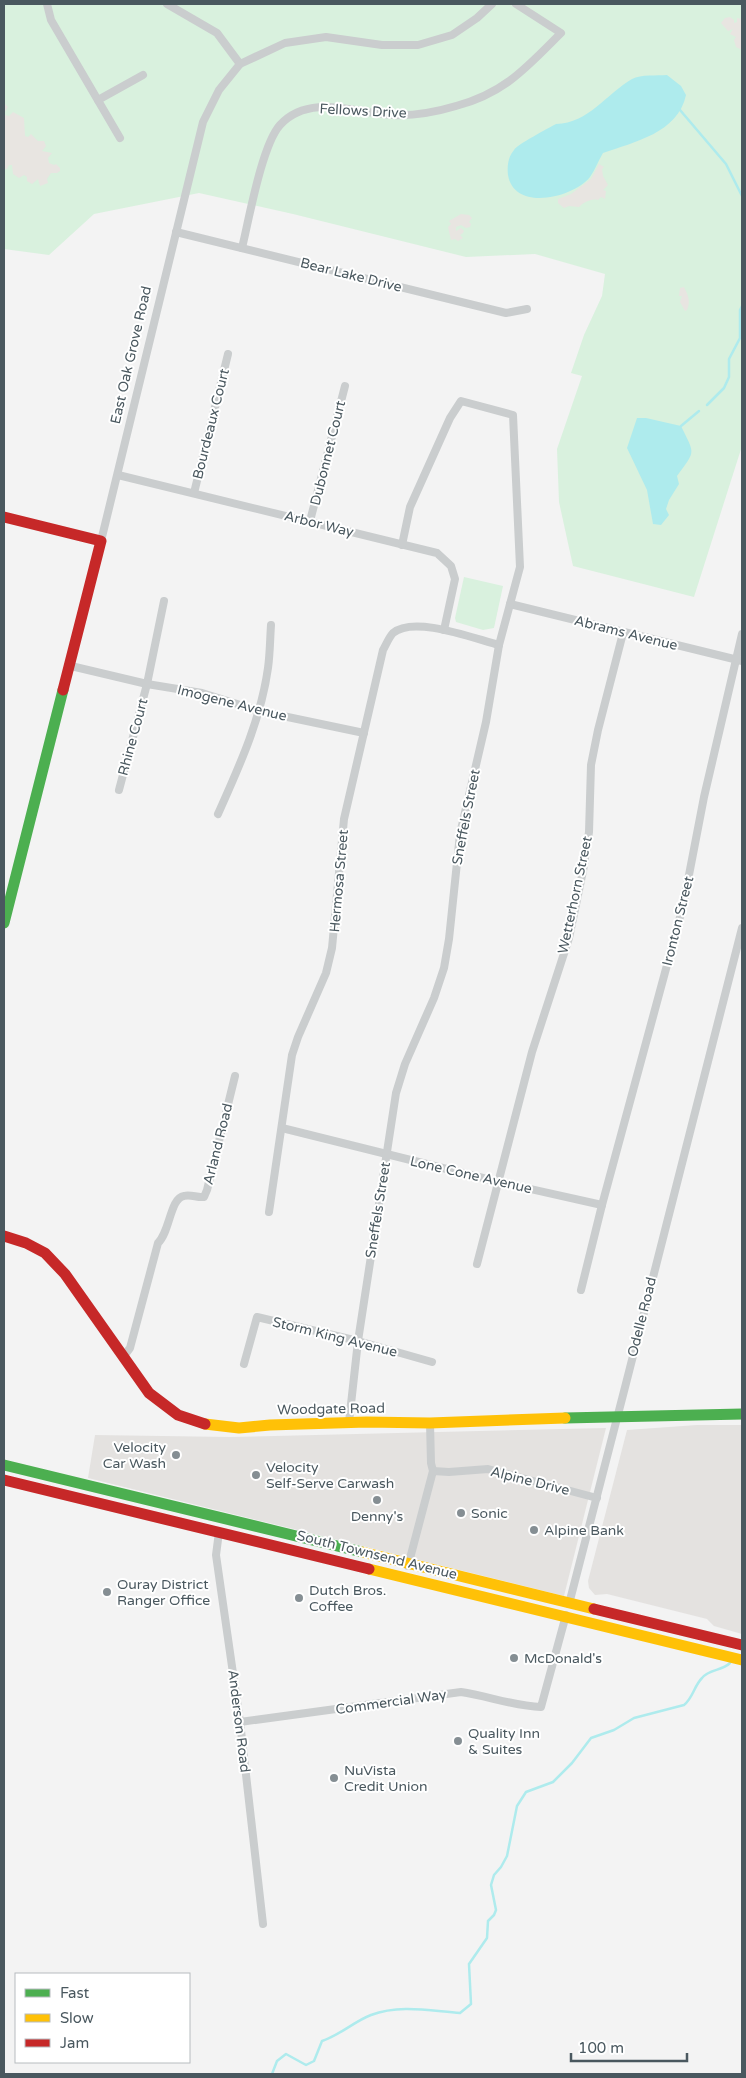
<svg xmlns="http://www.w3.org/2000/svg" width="746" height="2078" viewBox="0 0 746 2078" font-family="'Varela Round',sans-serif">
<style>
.commercial{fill:#e4e2e0}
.green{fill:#d9f1de}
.sand{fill:#e8e5e1}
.water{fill:#aeebed}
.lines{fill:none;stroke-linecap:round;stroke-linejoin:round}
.stream{stroke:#aeebed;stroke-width:2.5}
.street{stroke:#cacdce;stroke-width:8}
.fast{stroke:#4caf50;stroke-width:11}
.slow{stroke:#ffc107;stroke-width:11}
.jam{stroke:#c62828;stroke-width:11}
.poi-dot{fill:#858e93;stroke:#fff;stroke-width:2}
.labels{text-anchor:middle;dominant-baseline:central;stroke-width:4;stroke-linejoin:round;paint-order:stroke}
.street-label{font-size:14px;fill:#4a585f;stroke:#fff}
.poi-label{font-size:14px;fill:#4a585f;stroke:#fff;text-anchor:start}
</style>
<rect width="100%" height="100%" fill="#f3f3f3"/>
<!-- commercial -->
<g class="commercial">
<path d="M697 1425H742V1634L714 1626 707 1619 607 1594 595 1595 589 1588 588 1581 627 1430Z"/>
<path d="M606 1428 564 1596 88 1478 95 1435 230 1437Z"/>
</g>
<!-- green -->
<g class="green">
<path d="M4 4H742V446L694 597 573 566 559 502 557 449 582 376 571 373 584 335 602 296 605 274 535 254 466 257 293 214 199 193 94 214 49 255 4 249Z"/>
<path d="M464 577 503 586 494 628 483 630 456 622 455 618Z"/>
</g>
<!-- sand -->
<g class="sand">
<path d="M730 17 734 20V23L737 22V18L742 19V50L736 47 734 40 736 37 730 34 733 29 728 31 721 23 725 18Z"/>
<path d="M4 103 8 107 4 113 5 115 9 116 13 112 24 118 25 136 28 137 31 134 38 141H44L46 146 42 151 52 153 48 158 49 163 54 165 56 164 60 168V171L57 173H51L47 179 48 183 40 186 38 179 32 184 27 181V177L24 175 19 178 13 174 12 165H9L7 169H5Z"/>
<path d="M599 164 604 167 602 169 603 176 608 185 603 190 606 191 605 199 601 197 598 200C591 198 583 203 579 207L569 206 564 208 558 203V199L571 194 591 179Z"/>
<path d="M461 214 469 215 472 218 469 222 471 224 470 227 466 228 461 225 456 227V231L461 228 464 231 463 233 460 235 463 238 458 241 455 239 451 240 448 227 451 224 449 221Z"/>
<path d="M684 287C688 295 691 301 687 310L685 311 680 302 682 296H679L680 288Z"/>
</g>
<!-- water -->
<g class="water">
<path d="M667 75 681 86 686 95C678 133 634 142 603 153 598 161 595 170 590 177 573 198 514 212 508 175 507 166 508 157 514 150 518 144 547 129 556 124 589 123 606 94 632 79 641 74 657 76 667 75Z"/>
<path d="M637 418H646L681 426C695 455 696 450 677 476L679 484 669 500 666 509 669 515 661 525 653 524 647 490 627 448Z"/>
</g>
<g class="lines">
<!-- stream -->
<g class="stream">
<path d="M680 110 726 164 742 196"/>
<path d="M707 405 724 388 729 377V359L740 338V310L742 306"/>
<path d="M681 426 699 411"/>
<path d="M272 2074 277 2061 286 2054 306 2065 314 2061 322 2041C342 2034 353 2022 371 2015 400 2004 431 2011 460 2013L471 2004 469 1964 487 1938 488 1921 494 1915 496 1910 491 1885 494 1875 501 1867 507 1856 517 1806 526 1792 553 1782 572 1763 591 1738 614 1730 634 1718 684 1705C693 1698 694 1686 702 1678 709 1669 722 1671 730 1663"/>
</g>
<!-- street -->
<g class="street">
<path d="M47 4 51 20 120 138"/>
<path d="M167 4 217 33 240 64"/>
<path d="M98 100 143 75"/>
<path d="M176 232 506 313 527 309"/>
<path d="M242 248C249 219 262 145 280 125 309 93 356 113 392 115 413 116 436 112 456 106 505 93 527 67 561 33L516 4"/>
<path d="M118 475 437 553 451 566 455 579 444 630"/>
<path d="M194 493 228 354"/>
<path d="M310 521 345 386"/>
<path d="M101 541 203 122 219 90 240 64 285 43 326 37 382 45H418L452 35 477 18 492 4"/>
<path d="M510 604 742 661"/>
<path d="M71 666 147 684 202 693 259 711 364 733"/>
<path d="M119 790 147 684 164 601"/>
<path d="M218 814C239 767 261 719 268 668 270 654 270 639 271 625"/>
<path d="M282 1128 499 1182 602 1205"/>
<path d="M269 1212 292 1055 298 1037 326 973 332 948 344 819 383 650C386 645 389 637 393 633 414 615 475 639 499 645"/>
<path d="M477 1264 532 1052 569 938 583 871 589 832 591 765 598 730 623 633"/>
<path d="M581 1290 602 1205 683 906 704 797 742 634"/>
<path d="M124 1356 130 1348 158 1243C170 1232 170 1198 184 1196 191 1194 197 1198 204 1197L207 1190 235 1076"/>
<path d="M244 1364 257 1317 358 1341 432 1362"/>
<path d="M349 1422 358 1341 396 1093 405 1064 434 998 444 968 449 939 460 834 486 722 499 645 520 567 513 415 461 401 450 418 410 507 402 545"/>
<path d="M433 1471 449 1472 488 1469 597 1498"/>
<path d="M219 1532 216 1555 240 1722 263 1924"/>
<path d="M408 1566 433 1471 431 1463 430 1423"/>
<path d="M569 1604C628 1379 684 1153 742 928"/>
<path d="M240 1722 461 1692C488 1696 514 1706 541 1707L566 1615"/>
</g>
<!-- fast -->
<g class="fast">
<path d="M4 923 63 690"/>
<path d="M565 1418 742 1414"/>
<path d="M4 1465 362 1552"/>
</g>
<!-- slow -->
<g class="slow">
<path d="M205 1424 239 1428 270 1425 367 1422 430 1423 565 1418"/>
<path d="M362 1552 594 1609"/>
<path d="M369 1569 742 1660"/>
</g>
<!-- jam -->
<g class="jam">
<path d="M4 517 101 541 63 690"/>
<path d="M4 1236 26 1243 45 1253 65 1274 149 1393 178 1415 205 1424"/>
<path d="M4 1480 369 1569"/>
<path d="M594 1609 742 1645"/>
</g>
</g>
<!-- markers -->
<g class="poi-dot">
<circle cx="176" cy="1455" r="5"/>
<circle cx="256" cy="1475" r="5"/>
<circle cx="377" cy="1500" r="5"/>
<circle cx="461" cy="1513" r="5"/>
<circle cx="534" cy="1530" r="5"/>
<circle cx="107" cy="1592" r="5"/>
<circle cx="299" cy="1598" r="5"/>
<circle cx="514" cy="1658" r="5"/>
<circle cx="458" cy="1741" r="5"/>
<circle cx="334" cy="1778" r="5"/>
</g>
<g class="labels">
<!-- street labels -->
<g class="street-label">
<text transform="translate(363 111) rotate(3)">Fellows Drive</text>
<text transform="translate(351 275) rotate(14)">Bear Lake Drive</text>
<text transform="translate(131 355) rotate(-77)">East Oak Grove Road</text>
<text transform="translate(211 424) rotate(-76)">Bourdeaux Court</text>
<text transform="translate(328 453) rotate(-76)">Dubonnet Court</text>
<text transform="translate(319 524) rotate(14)">Arbor Way</text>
<text transform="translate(626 633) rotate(14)">Abrams Avenue</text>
<text transform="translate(232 703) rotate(14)">Imogene Avenue</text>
<text transform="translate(133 737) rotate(-75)">Rhine Court</text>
<text transform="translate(466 817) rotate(-79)">Sneffels Street</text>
<text transform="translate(339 881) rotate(-85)">Hermosa Street</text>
<text transform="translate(575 895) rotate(-78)">Wetterhorn Street</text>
<text transform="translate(678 921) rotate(-76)">Ironton Street</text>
<text transform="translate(218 1144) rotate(-76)">Arland Road</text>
<text transform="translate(471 1175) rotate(13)">Lone Cone Avenue</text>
<text transform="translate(378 1210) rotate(-81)">Sneffels Street</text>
<text transform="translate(642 1317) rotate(-76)">Odelle Road</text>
<text transform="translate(335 1337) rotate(14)">Storm King Avenue</text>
<text transform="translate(331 1409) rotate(-1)">Woodgate Road</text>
<text transform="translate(530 1481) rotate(14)">Alpine Drive</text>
<text transform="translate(377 1555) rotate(14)">South Townsend Avenue</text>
<text transform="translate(391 1702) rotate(-8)">Commercial Way</text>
<text transform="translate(239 1721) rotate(83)">Anderson Road</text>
</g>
<!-- poi labels -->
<g class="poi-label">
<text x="166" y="1447" text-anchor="end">Velocity<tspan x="166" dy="16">Car Wash</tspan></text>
<text x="266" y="1467">Velocity<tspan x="266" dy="16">Self-Serve Carwash</tspan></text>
<text x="471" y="1513">Sonic</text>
<text x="377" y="1516" text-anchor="middle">Denny's</text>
<text x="544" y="1530">Alpine Bank</text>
<text x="117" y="1584">Ouray District<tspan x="117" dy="16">Ranger Office</tspan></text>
<text x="309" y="1590">Dutch Bros.<tspan x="309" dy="16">Coffee</tspan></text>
<text x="524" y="1658">McDonald's</text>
<text x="468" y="1733">Quality Inn<tspan x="468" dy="16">&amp; Suites</tspan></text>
<text x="344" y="1770">NuVista<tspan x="344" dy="16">Credit Union</tspan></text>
</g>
</g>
<!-- border -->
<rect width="746" height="2078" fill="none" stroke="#4a585f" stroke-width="10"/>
<!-- legend -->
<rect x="15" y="1973" width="175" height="90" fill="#ffffff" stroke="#b7bcbf"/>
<rect x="25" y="1989" width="25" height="8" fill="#4caf50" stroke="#b7bcbf"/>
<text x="60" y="1998" font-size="15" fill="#4a585f">Fast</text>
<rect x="25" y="2014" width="25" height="8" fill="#ffc107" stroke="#b7bcbf"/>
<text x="60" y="2023" font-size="15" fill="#4a585f">Slow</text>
<rect x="25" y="2039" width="25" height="8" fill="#c62828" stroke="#b7bcbf"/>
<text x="60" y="2048" font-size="15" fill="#4a585f">Jam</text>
<!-- scale -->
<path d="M571 2053v8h116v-8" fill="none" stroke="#4a585f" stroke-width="2.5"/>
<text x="578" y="2053" font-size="15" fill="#4a585f" stroke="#ffffff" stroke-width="4" paint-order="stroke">100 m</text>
</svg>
